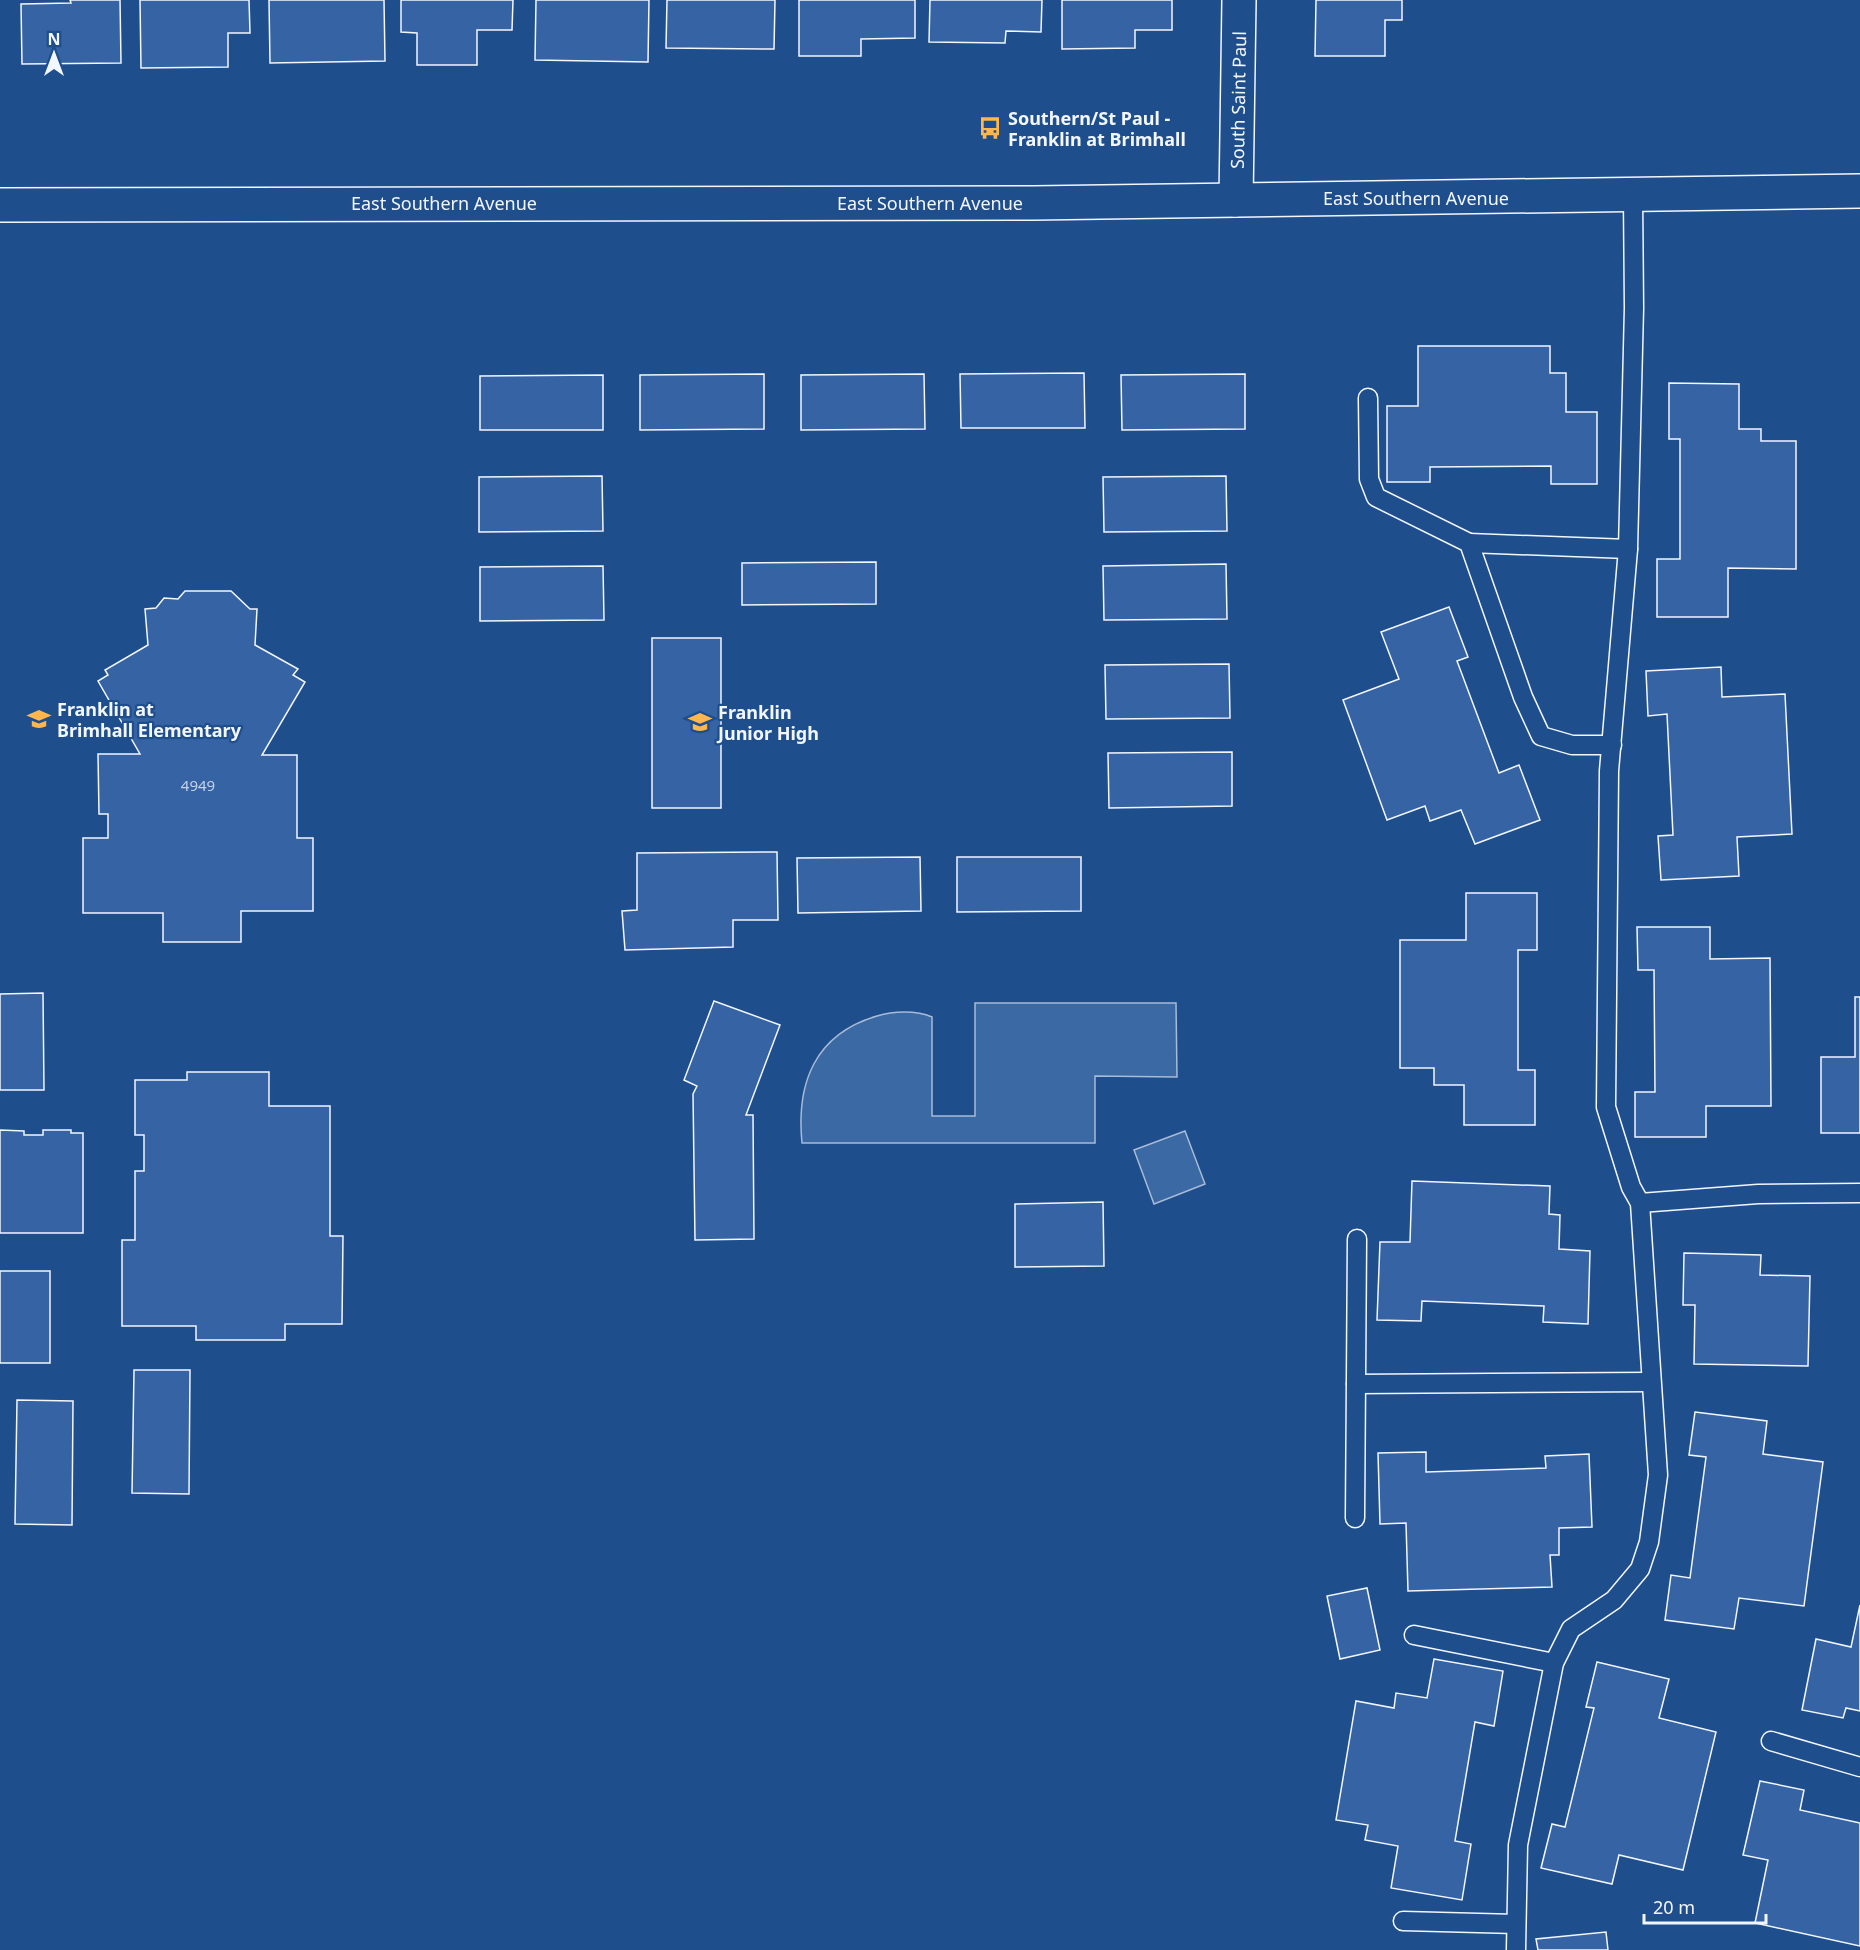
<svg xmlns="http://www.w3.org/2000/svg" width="1860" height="1950" viewBox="0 0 1860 1950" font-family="'Noto Sans',sans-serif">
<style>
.water{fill:#3b69a3;stroke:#a8bbd7;stroke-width:1.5}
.building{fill:#3563a3;stroke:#f2f6ff;stroke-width:1.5}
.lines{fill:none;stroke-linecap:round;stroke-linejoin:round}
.lane-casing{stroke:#f2f6ff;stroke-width:21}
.street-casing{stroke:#f2f6ff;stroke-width:36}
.secondary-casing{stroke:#f2f6ff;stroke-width:36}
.lane{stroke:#1f4e8c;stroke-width:18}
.street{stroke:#1f4e8c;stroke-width:33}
.secondary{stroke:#1f4e8c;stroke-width:33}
.labels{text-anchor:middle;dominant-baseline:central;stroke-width:4.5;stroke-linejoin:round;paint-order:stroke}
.number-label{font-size:15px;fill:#c3d1e8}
.street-label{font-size:18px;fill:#f2f6ff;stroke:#1f4e8c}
.poi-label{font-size:18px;font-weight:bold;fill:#f2f6ff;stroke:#1f4e8c;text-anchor:start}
</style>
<rect width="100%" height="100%" fill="#1f4e8c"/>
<!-- water -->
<g class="water">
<path d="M975 1003H1176L1177 1077 1095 1076V1143H802C796 1083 815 1034 877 1016 893 1011 916 1010 932 1017V1116H975Z"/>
<path d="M1185 1131 1205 1184 1154 1204 1134 1150Z"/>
</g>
<!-- building -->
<g class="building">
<path d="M70 0H120L121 63 22 64 21 4 71 3Z"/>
<path d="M140 0H249L250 33H228V67L141 68Z"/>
<path d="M269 0H384L385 61 270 63Z"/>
<path d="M401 0H513L512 30H477V65H417V33L401 32Z"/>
<path d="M536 0H649L648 62 535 60Z"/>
<path d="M667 0H775L774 49 666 48Z"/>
<path d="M799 0H915V38L861 39V56H799Z"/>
<path d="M930 0H1042L1041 32 1006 31 1005 43 929 42Z"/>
<path d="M1062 0H1172V30H1135V48L1062 49Z"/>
<path d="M1316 0H1402V20H1385V56H1315Z"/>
<path d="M1418 346H1550V373H1566V412H1597V484H1551V466L1430 467V482H1387V406H1418Z"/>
<path d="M1084 373 1085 428H961L960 374Z"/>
<path d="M764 374V429L640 430V375Z"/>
<path d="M924 374 925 429 801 430V375Z"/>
<path d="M1245 374V429L1122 430 1121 375Z"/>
<path d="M603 375V430H480V376Z"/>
<path d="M1669 383 1739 384V429H1761V441H1796V569L1728 568V617H1657V559H1680V439H1669Z"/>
<path d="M602 476 603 531 479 532V477Z"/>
<path d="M1226 476 1227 531 1104 532 1103 477Z"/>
<path d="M876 562V604L742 605V563Z"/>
<path d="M1226 564 1227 619 1104 620 1103 566Z"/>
<path d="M603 566 604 620 480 621V567Z"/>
<path d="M185 591H231L250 609H257L255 645 298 669 293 675 305 682 262 755H297V838H313V911H241V942H163V913H83V838H108V814H99L98 754H140L98 681 108 675 105 670 148 645 145 609 156 608 164 598 178 599Z"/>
<path d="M1449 607 1468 657 1457 661 1499 773 1519 765 1540 820 1475 844 1461 810 1430 821 1425 806 1387 820 1343 700 1399 679 1381 632Z"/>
<rect x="652" y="638" width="69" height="170"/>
<path d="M1229 664 1230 718 1106 719 1105 665Z"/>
<path d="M1721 667 1722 697 1785 694 1792 834 1737 837 1739 876 1661 880 1658 836 1673 835 1667 714 1648 716 1646 671Z"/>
<path d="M1232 752V806L1109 808 1108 753Z"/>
<path d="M777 852 778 920H733V947L625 950 622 911 637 910V853Z"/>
<path d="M920 857 921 911 798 913 797 858Z"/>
<path d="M957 857H1081V911L957 912Z"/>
<path d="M1466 893H1537V950H1518V1070H1535V1125H1464V1085H1434V1068H1400V940H1466Z"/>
<path d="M1637 927H1710V959L1770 958 1771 1106H1706V1137H1635V1092H1655L1654 970H1638Z"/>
<path d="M43 993 44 1090H0V994Z"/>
<path d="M1855 997H1860V1133H1821V1057H1855Z"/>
<path d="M714 1001 780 1025 746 1115H753L754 1239 695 1240 693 1094 697 1086 684 1080Z"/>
<path d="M187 1072H269V1106H330V1236H343L342 1324H285V1340H196V1326H122V1240H135V1171H144V1135H135V1080H187Z"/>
<path d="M0 1130 24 1131V1135H43V1130H71V1133H83V1233H0Z"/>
<path d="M1412 1181 1550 1186 1549 1214 1560 1215 1559 1249 1590 1251 1588 1324 1543 1322 1544 1306 1422 1301 1421 1321 1377 1320 1380 1242H1410Z"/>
<path d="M1103 1202 1104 1266 1015 1267V1204Z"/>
<path d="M1684 1253 1761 1255 1760 1275 1810 1276 1808 1366 1694 1364 1695 1305H1683Z"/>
<rect x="0" y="1271" width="50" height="92"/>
<path d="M134 1370H190L189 1494 132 1493Z"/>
<path d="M17 1400 73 1401 72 1525 15 1524Z"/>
<path d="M1695 1412 1767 1421 1763 1454 1823 1462 1804 1606 1739 1598 1734 1629 1665 1620 1671 1575 1690 1578 1706 1457 1689 1455Z"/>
<path d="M1426 1452V1472L1546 1468 1545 1456 1589 1454 1592 1527 1559 1528V1555H1550L1552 1587 1408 1591 1406 1523 1380 1524 1378 1453Z"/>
<path d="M1367 1588 1380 1650 1340 1659 1327 1596Z"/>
<path d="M1860 1605V1711L1846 1708 1843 1718 1802 1710 1816 1639 1851 1647Z"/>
<path d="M1434 1659 1503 1671 1494 1726 1475 1722 1455 1841 1471 1844 1462 1900 1391 1888 1398 1846 1365 1840 1368 1825 1336 1820 1356 1701 1394 1708 1396 1693 1427 1698Z"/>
<path d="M1597 1662 1669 1679 1659 1718 1716 1732 1683 1870 1619 1855 1612 1884 1541 1868 1552 1824 1565 1827 1594 1708 1586 1707Z"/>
<path d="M1760 1781 1804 1790 1800 1810 1860 1823V1946L1755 1923 1768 1860 1743 1855Z"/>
<path d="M1606 1932 1608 1950H1538L1536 1939Z"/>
</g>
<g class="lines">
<!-- lane casing -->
<g class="lane-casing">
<g id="lane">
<path d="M1368 398 1369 479 1376 497 1469 543 1523 697 1541 736 1572 745H1612"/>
<path d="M1469 543 1628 549"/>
<path d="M1640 1203 1758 1194 1860 1193"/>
<path d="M1356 1384 1651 1382"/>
<path d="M1355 1518 1357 1239"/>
<path d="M1414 1635 1554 1663"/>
<path d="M1771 1741 1860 1767"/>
<path d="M1403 1921 1516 1924"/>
<path d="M1516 1950 1518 1845 1554 1663 1571 1629 1614 1600 1640 1569 1649 1542 1658 1475 1640 1203 1631 1187 1606 1107 1609 771 1628 549 1634 308 1633 196"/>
</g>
</g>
<!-- street casing -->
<g class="street-casing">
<path id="street" d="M1236 200 1239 0"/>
</g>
<!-- secondary casing -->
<g class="secondary-casing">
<path id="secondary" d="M0 205 1034 203 1860 191"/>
</g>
<!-- lane -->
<use href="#lane" class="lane"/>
<!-- street -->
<use href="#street" class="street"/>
<!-- secondary -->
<use href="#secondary" class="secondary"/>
</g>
<!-- icons -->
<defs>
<g id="bus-bare" transform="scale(1.8)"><path d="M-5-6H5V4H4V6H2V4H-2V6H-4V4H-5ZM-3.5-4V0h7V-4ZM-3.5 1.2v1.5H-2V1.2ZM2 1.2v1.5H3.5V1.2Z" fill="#ffb74d" stroke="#1f4e8c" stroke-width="2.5" paint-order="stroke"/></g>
<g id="school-bare" transform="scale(1.8)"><path d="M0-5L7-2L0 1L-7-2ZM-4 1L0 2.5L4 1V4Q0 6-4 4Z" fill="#ffb74d" stroke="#1f4e8c" stroke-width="2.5" paint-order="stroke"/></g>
</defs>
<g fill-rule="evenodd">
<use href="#bus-bare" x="990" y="128"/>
<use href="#school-bare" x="39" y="719"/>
<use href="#school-bare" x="700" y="722"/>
</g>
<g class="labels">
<!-- number labels -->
<g class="number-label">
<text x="198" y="785">4949</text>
</g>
<!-- street labels -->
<g class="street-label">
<text transform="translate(1238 100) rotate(-89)">South Saint Paul</text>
<text x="1416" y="198">East Southern Avenue</text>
<text x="444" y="203">East Southern Avenue</text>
<text x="930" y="203">East Southern Avenue</text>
</g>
<!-- poi labels -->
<g class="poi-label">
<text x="1008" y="118">Southern/St Paul -<tspan x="1008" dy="21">Franklin at Brimhall</tspan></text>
<text x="57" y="709">Franklin at<tspan x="57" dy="21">Brimhall Elementary</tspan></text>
<text x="718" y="712">Franklin<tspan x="718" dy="21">Junior High</tspan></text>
</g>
</g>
<!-- north arrow -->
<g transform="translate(54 54)" stroke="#1f4e8c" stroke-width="4.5" paint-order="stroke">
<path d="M0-4.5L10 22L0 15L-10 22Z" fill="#f2f6ff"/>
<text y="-9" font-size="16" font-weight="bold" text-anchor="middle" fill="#f2f6ff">N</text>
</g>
<!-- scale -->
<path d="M1644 1914v9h122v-9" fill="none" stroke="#f2f6ff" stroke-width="3"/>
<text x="1653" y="1914" font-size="18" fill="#f2f6ff" stroke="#1f4e8c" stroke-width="4.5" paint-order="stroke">20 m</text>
</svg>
